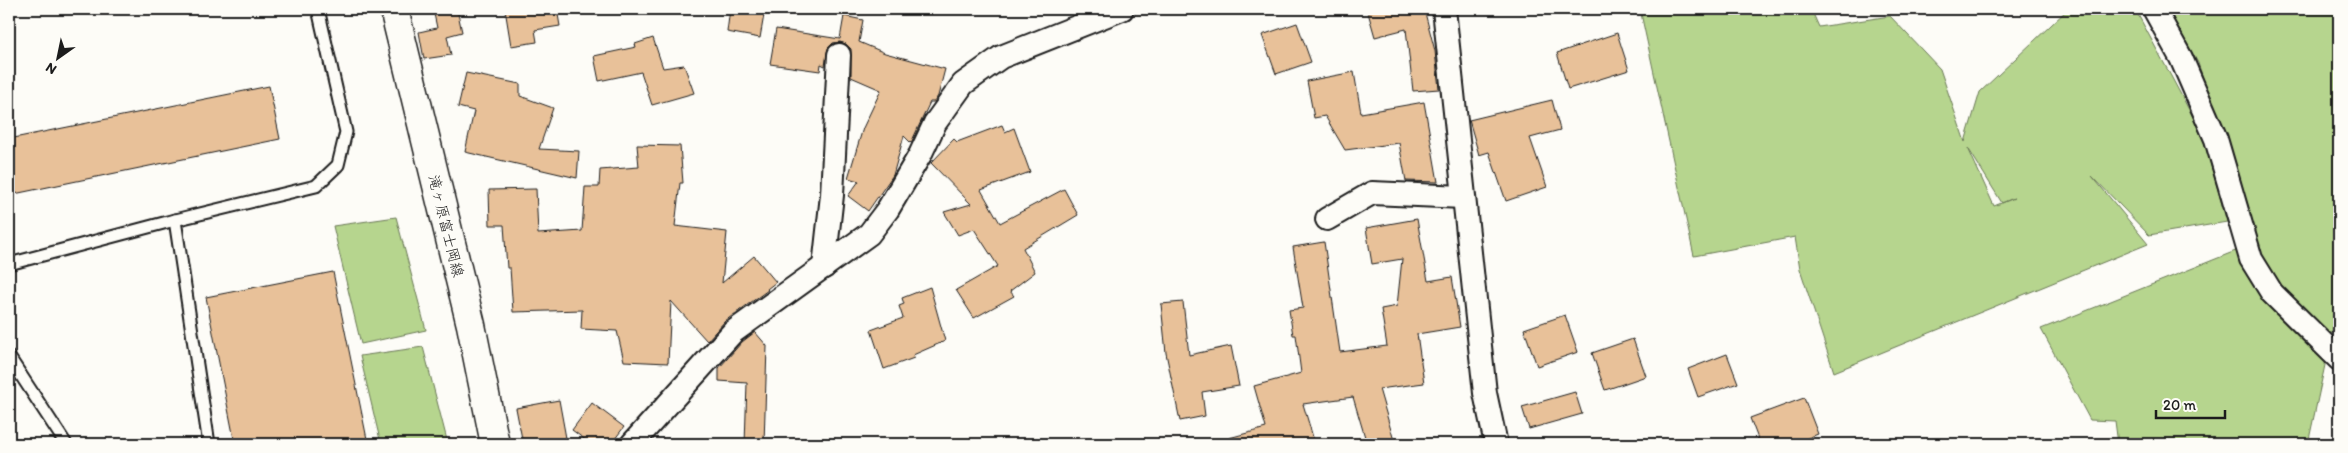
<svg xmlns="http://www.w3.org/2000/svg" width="2348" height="453" viewBox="0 0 2348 453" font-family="Itim,'Klee One',sans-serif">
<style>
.green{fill:#b6d58e;stroke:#697855;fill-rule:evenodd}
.building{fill:#e8c199;stroke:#1c1c1c}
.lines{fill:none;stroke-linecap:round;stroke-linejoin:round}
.service-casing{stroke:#1c1c1c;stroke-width:15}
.minor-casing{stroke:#1c1c1c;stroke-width:26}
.secondary-casing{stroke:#1c1c1c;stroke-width:31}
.service{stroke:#fdfcf7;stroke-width:11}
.minor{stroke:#fdfcf7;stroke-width:22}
.secondary{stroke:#fdfcf7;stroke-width:28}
.labels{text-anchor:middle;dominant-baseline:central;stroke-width:4.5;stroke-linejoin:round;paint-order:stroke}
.street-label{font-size:15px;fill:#1c1c1c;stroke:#fdfcf7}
</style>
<rect width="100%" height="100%" fill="#fdfcf7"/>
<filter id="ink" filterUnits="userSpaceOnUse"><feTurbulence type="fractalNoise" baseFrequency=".02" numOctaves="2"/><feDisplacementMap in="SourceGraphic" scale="10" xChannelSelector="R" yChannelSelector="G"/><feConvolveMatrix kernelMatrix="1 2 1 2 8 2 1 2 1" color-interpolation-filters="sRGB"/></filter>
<g filter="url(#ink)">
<!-- green -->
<g class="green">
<path d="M1640 9H1811L1819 27 1890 16 1940 69 1965 142 1980 92 2068 9H2135L2202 134 2227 222 2149 235 2092 176 2148 244 1834 372 1800 269 1795 237 1694 256ZM1968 148 2002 203 2014 198 1994 206Z"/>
<path d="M2168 9H2339V300L2308 444H2118L2115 421 2090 420 2041 329 2258 242 2198 63Z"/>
<path d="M396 217 426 330 361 344 333 226Z"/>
<path d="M423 347 448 444H381L360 356Z"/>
</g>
<!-- building -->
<g class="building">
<path d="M433 9H457L462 32 447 36 451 55 424 59 419 32 437 28Z"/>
<path d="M505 9H557L560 26 535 30 537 42 511 46Z"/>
<path d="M730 9H765L760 38 727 32Z"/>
<path d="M1367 9H1424L1435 51 1439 89 1413 91 1406 29 1375 37Z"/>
<path d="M844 16 863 20 859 42 885 53 945 69 938 96 934 102H930L911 143 904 136 893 175 868 211 848 196 859 181 848 178 863 128 881 90 851 77V49L846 44 840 42 833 43 828 48 825 66 821 64 820 71 770 64 776 29 840 39Z"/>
<path d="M1297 23 1311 62 1276 74 1262 35Z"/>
<path d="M1617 33 1629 70 1568 89 1557 53Z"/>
<path d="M653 38 663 68 684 65 694 93 652 105 641 72 599 81 594 56 636 47 635 44Z"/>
<path d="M1354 72 1361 113 1424 102 1438 182 1406 181 1399 143 1345 150 1325 116 1314 118 1307 81Z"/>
<path d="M466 73 520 84V96L553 108 539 149 579 151 577 178 465 152 474 111 458 107Z"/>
<path d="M269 86 280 139 14 194 9 171V139Z"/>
<path d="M1552 100 1560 130 1530 138 1547 187 1506 201 1489 152 1479 155 1469 120Z"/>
<path d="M1002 125 1005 132 1014 128 1030 172 981 190 1000 223 1064 189 1078 215 1023 248 1035 272 1010 291 1014 296 974 318 956 290 998 266 974 229 958 235 944 212 971 204 931 163 954 139 957 142Z"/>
<path d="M637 145 680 146 683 183H680L675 226 727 232 722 283 754 256 776 282 767 289 768 290 725 321 707 341 671 301 668 363 624 361 617 331 581 329 582 310 513 312 510 268H507L504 225H490L489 190 536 189 538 234 582 231 585 187H599L600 170 639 167Z"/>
<path d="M1417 219 1428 281 1452 277 1460 327 1417 334 1424 383 1379 389 1395 444H1367L1353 397 1303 404 1315 444H1229V438L1266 428 1254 386 1301 373 1296 335H1293L1289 310 1303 308 1293 247 1324 242 1340 352 1387 346 1381 309 1397 306 1402 259 1372 264 1366 228Z"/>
<path d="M333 272 368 444H235L206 297Z"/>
<path d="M930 287 945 341 913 355 914 358 884 369 871 330 903 318 899 306 904 304 902 298Z"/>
<path d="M1183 302 1189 355 1231 346 1239 386 1202 392 1205 416 1180 421 1166 353 1161 304Z"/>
<path d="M1565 315 1578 352 1537 366 1524 329Z"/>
<path d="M755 332 767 346 764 444H745L747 383 719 381V368L742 342Z"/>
<path d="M1633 339 1646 376 1605 390 1592 353Z"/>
<path d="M1727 354 1738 383 1698 397 1688 369Z"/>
<path d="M1575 392 1582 414 1529 429 1522 407Z"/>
<path d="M1804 398 1818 434 1793 444H1760L1750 418Z"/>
<path d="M559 400 566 438 523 444 516 408Z"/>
<path d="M592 403 624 427 611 444H591L572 430Z"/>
</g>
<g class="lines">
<!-- service casing -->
<g class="service-casing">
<g id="service">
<path d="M175 220 209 444"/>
<path d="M9 264 175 220 316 186 338 165 346 132 318 9"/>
<path d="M9 357 66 444"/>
</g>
</g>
<!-- minor casing -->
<g class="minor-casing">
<g id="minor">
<path d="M1444 9 1485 393 1496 444"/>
<path d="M2154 9 2181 58 2216 139 2251 259 2272 293 2339 359"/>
<path d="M1327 219 1372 193 1463 197"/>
<path d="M824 267 832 195 839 55"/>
<path d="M632 444 733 332 869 234 888 209 920 155 935 123 963 84 1001 57 1122 9"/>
</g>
</g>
<!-- secondary casing -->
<g class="secondary-casing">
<path id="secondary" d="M394 9 471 325 495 444"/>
</g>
<!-- service -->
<use href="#service" class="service"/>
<!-- minor -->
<use href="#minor" class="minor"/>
<!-- secondary -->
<use href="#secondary" class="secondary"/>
</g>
</g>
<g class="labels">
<!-- street labels -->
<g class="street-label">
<text transform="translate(446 226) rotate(76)">滝ヶ原富士岡線</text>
</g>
</g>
<!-- margin -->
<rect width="2348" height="453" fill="none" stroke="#fdfcf7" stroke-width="30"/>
<rect x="15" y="15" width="2318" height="423" fill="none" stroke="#1c1c1c" stroke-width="2" filter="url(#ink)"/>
<!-- north arrow -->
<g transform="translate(58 58) rotate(213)" stroke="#fdfcf7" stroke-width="4" paint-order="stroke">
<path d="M0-4L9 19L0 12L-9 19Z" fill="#1c1c1c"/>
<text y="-8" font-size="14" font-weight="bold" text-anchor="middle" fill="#1c1c1c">N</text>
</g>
<!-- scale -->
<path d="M2156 410v8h69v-8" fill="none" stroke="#1c1c1c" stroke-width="2.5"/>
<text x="2163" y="410" font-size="15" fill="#1c1c1c" stroke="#fdfcf7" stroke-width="4" paint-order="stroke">20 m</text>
</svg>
